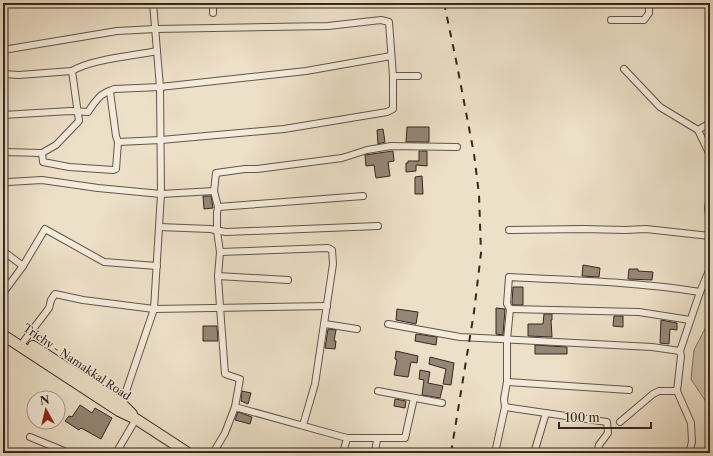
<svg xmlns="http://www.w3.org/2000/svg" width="713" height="456" viewBox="0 0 713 456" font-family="'Libre Caslon Text',serif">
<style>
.green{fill:#cec0ab;stroke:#827365}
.building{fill:#958777;stroke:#36261f}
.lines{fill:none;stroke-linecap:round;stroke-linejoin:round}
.minor-casing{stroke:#645449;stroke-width:8}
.trunk-casing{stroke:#36261f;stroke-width:12}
.minor{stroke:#f3ebdb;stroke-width:6}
.trunk{stroke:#ede0c8;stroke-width:10}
.rail{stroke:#36261f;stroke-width:2;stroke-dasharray:7 7;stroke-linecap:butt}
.labels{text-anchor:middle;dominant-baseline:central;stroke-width:3;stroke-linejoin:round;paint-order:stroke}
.street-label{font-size:11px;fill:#36261f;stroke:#f3ebdb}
</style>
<rect width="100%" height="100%" fill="#ede0c8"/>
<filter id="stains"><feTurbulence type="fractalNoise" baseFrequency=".005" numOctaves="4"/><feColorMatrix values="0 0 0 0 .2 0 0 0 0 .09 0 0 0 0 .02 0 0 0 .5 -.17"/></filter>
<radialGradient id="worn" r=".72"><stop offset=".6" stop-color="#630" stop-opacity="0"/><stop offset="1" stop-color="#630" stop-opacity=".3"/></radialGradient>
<!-- green -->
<path class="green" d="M710 319V408L691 379 694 350Z"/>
<!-- building -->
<g class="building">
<path d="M407 127H429V142H406Z"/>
<path d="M383 129 385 142 378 144 377 130Z"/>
<path d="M393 151 394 161 388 162 390 176 376 178 374 165 366 166 365 155Z"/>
<path d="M419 151H427V166L416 165V171L406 172V163H408V161H419Z"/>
<path d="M422 176 423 194H415V177Z"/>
<path d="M203 196H211L213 208 204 209Z"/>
<path d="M583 265 600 268 599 277 582 276Z"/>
<path d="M629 269H638V271L653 272 652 280 628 279Z"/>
<path d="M513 287H523V305H513L512 303Z"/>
<path d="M496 308 505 309 503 335 496 334Z"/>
<path d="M397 309 418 312 416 324 396 320Z"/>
<path d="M544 314H552V320H551L552 337 528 336V324H543Z"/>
<path d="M614 316H623V327L613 326Z"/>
<path d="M661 320 677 323V330L670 329 669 344 660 343Z"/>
<path d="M203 326H217L218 341H203Z"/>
<path d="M328 329 336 330 334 341H336L335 349 325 348Z"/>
<path d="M416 334 437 337 436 345 415 341Z"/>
<path d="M535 345 567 347V354H535Z"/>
<path d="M396 351 418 356 417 363 411 362 408 377 394 375 397 360 395 359Z"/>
<path d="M430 357 454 363 451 385 443 384 446 369 429 364Z"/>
<path d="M420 370 430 372 428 383 443 386 440 398 422 395 424 380 419 379Z"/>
<path d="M242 391 251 393 248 404 241 401Z"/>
<path d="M395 399 406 401 405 408 394 406Z"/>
<path d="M80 405 92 413 95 408 112 418 101 439 81 428 79 430 65 421 69 416 72 417Z"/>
<path d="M238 412 252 417 250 424 235 420Z"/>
</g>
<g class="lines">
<!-- minor casing -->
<g class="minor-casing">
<g id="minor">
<path d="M213 13V3"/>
<path d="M611 20H644L649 13V3"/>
<path d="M3 50 117 31 155 29 328 26 381 20 389 22 393 76V109L387 112 284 129 161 140 118 142"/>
<path d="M624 69 660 107 698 130"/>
<path d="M3 74 19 75 72 71C91 59 134 56 157 51"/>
<path d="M393 76H418"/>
<path d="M3 115 70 111 88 112C92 106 98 96 105 93 108 91 110 91 114 89L160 87 306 71 391 56"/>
<path d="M710 123 698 130 710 155"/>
<path d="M3 152 42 153 56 145 79 121 72 71"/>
<path d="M42 153 43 162 69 167 113 170 116 169 118 142 116 136 110 92"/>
<path d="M3 184 8 182 42 180 98 188 161 194 214 191"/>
<path d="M710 196 708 208 710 223"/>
<path d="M218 207 363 196"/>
<path d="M159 227 210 229 226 232 378 226"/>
<path d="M509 230 583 229 625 230 646 229 710 236"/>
<path d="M3 251 23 266"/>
<path d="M220 252 328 248 332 250 333 264 315 384 303 425"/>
<path d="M218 276 288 280"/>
<path d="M3 293 23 266 45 229 104 262 157 266"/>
<path d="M510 309 639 312 690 320"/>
<path d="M325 324 357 329"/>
<path d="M388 324 460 337 652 347 680 351"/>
<path d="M24 341 49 308 51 300 55 294 83 300 154 309 327 306"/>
<path d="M507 382 629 390"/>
<path d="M378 391 442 403"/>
<path d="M121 406 154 309 161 194 160 87 153 3"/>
<path d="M235 407 347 438H405L414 398"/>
<path d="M505 407 607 422 608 433 599 445 597 453"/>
<path d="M620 422 653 394 659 391H677"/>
<path d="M30 437 69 453"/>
<path d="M116 453 136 419"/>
<path d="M213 453 225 433 235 407 240 379 225 374 220 307 218 276 220 252 217 231V213L218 207 214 191 216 173 245 169H257L342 158 367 150 391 146 457 147"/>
<path d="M343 453 347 438"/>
<path d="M375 453 377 439"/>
<path d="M495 453 505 407 504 399 507 382V339L510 309 507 304 509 277C573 280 636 282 700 292"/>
<path d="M534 453 546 413"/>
<path d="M689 453 692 442 691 423 677 391 681 356 680 351 700 292 710 268"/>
</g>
</g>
<!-- trunk casing -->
<g class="trunk-casing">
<g id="trunk">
<path d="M3 335 119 411 136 419 188 453"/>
<path d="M33 346 122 404 132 414"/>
</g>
</g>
<!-- minor -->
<use href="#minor" class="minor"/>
<!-- trunk -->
<use href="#trunk" class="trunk"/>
<!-- rail -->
<path class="rail" d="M444 3 456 60 474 154 479 194 481 253 474 312 451 453"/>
</g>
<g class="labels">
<!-- street labels -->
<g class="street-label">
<text transform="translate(77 362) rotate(34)">Trichy - Namakkal Road</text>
</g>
</g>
<!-- margin -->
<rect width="713" height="456" fill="none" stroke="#ede0c8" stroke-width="16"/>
<rect x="4" y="4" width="705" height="448" fill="none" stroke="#36261f" stroke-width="2"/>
<rect x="8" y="8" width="697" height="440" fill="none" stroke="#36261f"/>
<!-- north arrow -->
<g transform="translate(46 410) rotate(352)"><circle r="19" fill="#f3ebdb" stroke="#a79c90"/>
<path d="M0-3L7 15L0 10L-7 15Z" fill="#8f2418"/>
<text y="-6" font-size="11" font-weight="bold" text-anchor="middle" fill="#36261f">N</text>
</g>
<!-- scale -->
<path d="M559 422v6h92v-6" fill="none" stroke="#36261f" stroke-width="2"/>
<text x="565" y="422" font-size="12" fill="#36261f" stroke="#f3ebdb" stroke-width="3" paint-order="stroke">100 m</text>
<rect width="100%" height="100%" filter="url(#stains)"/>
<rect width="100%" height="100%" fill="url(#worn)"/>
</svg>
